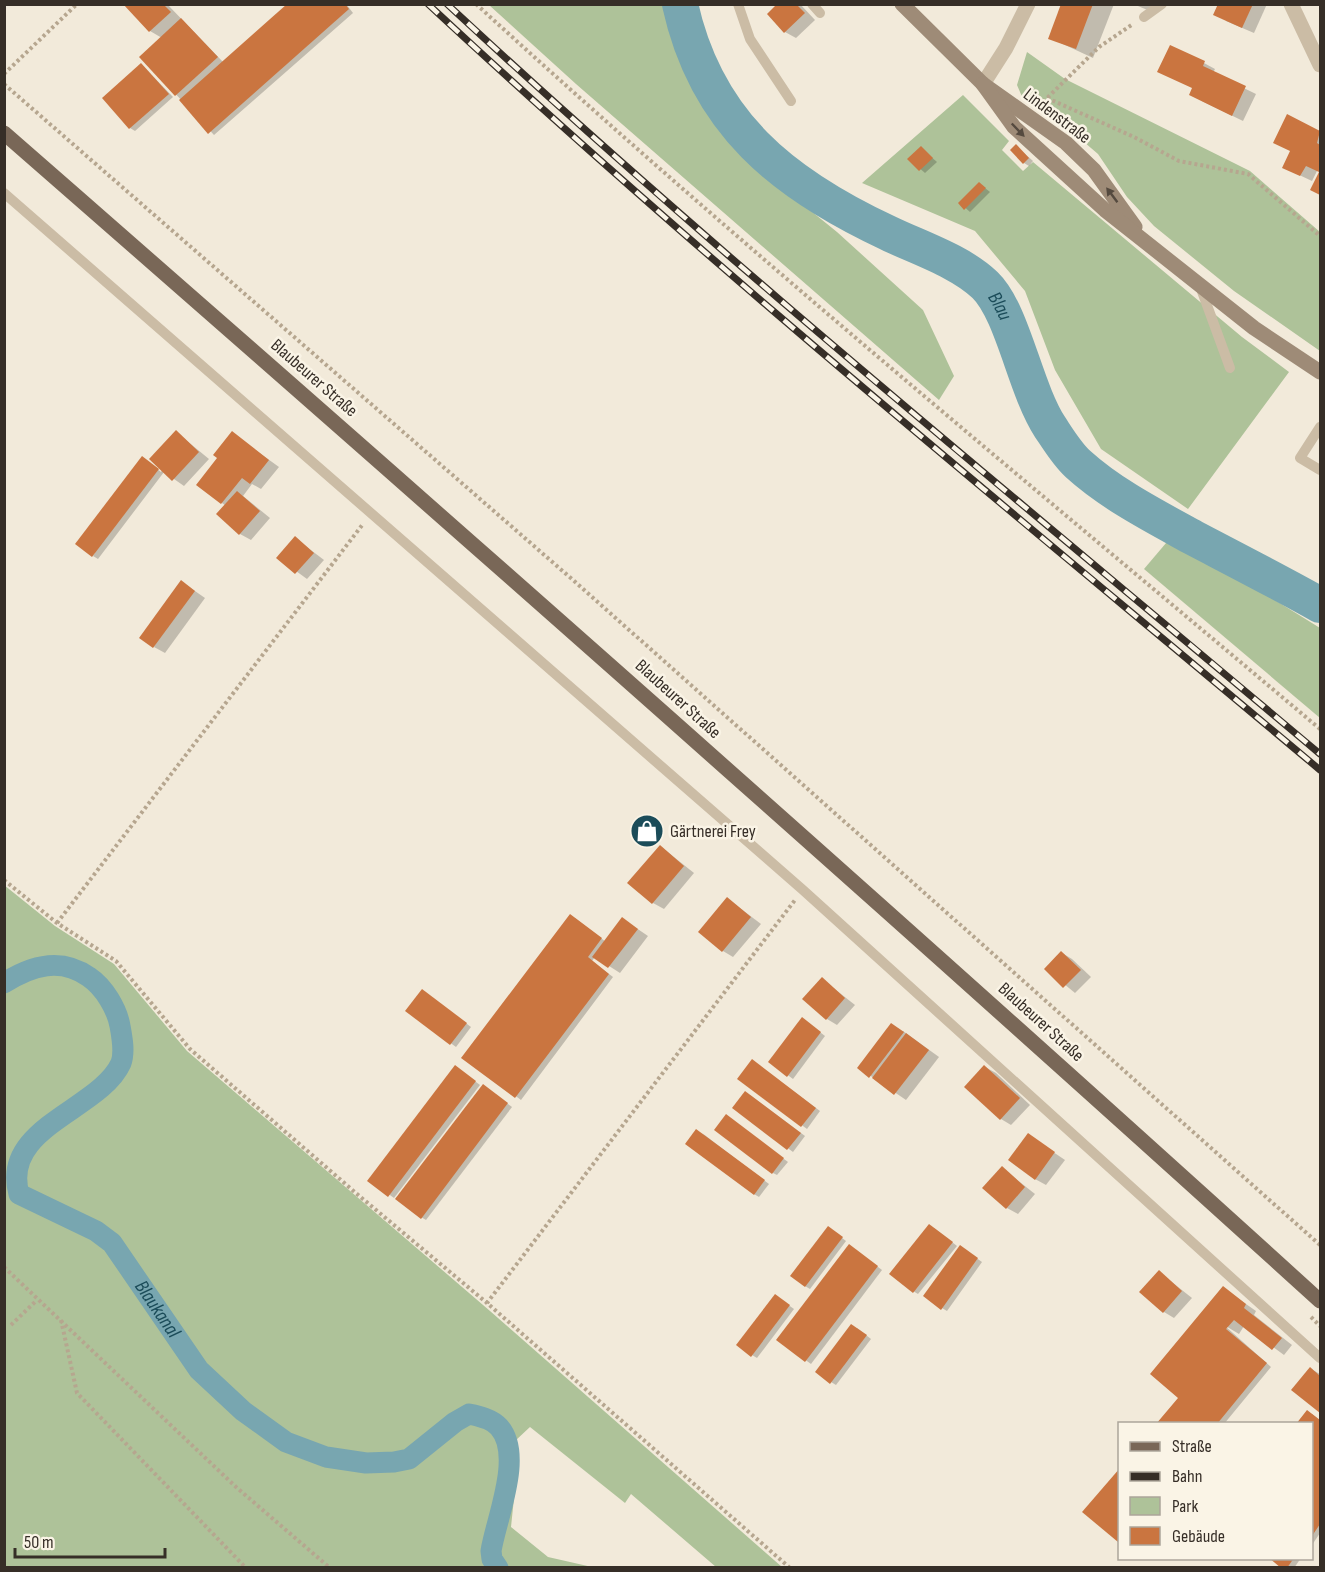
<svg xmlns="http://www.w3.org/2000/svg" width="1325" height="1572" viewBox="0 0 1325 1572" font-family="'Sofia Sans Condensed',sans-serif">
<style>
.green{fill:#aec299}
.shadow{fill:#0003}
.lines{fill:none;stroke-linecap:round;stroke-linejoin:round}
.canal{stroke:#78a6b0;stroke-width:21}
.river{stroke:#78a6b0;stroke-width:36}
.building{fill:#ca7540}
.path{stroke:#b6a68f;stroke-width:4;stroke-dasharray:3 3;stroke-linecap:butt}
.lane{stroke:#cbbca5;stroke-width:10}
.street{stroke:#cbbca5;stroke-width:15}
.secondary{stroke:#9e8b77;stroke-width:15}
.primary{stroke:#796757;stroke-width:15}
.rail-casing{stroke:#362e27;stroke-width:7}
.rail{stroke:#faf4e6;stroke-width:4.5;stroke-dasharray:14;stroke-linecap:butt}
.oneway{fill:#554a3f}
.labels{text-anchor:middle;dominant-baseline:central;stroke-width:5;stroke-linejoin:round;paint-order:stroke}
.street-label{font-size:18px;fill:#362e27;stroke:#faf4e6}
.poi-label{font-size:18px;fill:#362e27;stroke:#faf4e6;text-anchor:start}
.water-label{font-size:20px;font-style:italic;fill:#1b4c59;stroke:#faf4e6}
</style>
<rect width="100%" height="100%" fill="#f2eada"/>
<!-- green -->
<g class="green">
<path d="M489 5H670L681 56 716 121 769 177 837 232 923 310 954 376 939 400 576 84Z"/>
<path d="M1027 52 1065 79 1250 171 1320 232V351L1234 291 1154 226 1127 197 1098 154 1077 136 1023 99 1017 85Z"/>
<path d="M963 95 1009 141 1002 150 1023 171 1033 162 1242 337 1289 372 1188 509 1101 449 1055 370 1025 291 975 231 862 183Z"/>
<path d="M1172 536 1320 628V718L1144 569Z"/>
<path d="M4 885 55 926 114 964 187 1051 490 1311 782 1567H716L631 1494 625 1503 530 1427 515 1441 518 1460 511 1527 548 1557 592 1567H5Z"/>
</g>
<!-- shadow -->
<g class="shadow">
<path d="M125 4H167L223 62 289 4H346L353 13 214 135 141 57 162 38 150 31Z"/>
<path d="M779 4H800L815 20 796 38 785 32 769 14Z"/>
<path d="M1063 4H1114L1093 58 1050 38Z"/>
<path d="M1133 4H1152L1150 11Z"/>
<path d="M1220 4H1267L1254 33 1226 21Z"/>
<path d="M1170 47 1204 63 1215 69 1213 73 1256 94 1243 121 1202 101Z"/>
<path d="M142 65 173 97 135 131 130 128Z"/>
<path d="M1288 116 1320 133V194L1312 189 1320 172 1317 171 1312 181 1295 173Z"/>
<path d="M1016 146 1033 161 1029 166 1024 163Z"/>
<path d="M921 148 937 162 925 173 909 159Z"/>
<path d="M980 184 990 192 970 212 960 203Z"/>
<path d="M176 432 209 459 184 486 164 472 98 559 93 556 147 461 161 472 162 470Z"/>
<path d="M232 433 279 467 261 489 252 484 243 496 270 518 251 540 240 534 226 506 222 503 219 458Z"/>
<path d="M295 538 324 560 307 579 278 558Z"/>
<path d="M182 582 205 598 165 653 154 647Z"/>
<path d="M660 846 694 873 664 909 653 903Z"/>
<path d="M728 899 761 924 733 957 723 951Z"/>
<path d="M575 918 606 942 623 919 648 936 620 973 595 957 592 961 613 977 521 1100 463 1057Z"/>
<path d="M1062 953 1072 959 1091 977 1075 993 1046 969Z"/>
<path d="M822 979 855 1005 837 1025 827 1019Z"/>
<path d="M427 994 471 1027 456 1047 407 1011Z"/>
<path d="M807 1022 825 1036 793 1079 770 1062Z"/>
<path d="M903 1031 939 1057 906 1100 859 1068Z"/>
<path d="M757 1064 820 1111 807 1129 739 1078Z"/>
<path d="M985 1067 996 1073 1030 1105 1011 1125 1001 1119Z"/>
<path d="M460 1070 480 1085 394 1198 369 1180Z"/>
<path d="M488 1089 512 1107 426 1220 421 1217Z"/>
<path d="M750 1095 805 1136 793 1152 734 1108Z"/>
<path d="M731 1119 788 1162 777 1175 773 1173Z"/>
<path d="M702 1133 769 1184 759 1197 754 1194Z"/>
<path d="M1028 1135 1065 1160 1046 1185 1035 1179Z"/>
<path d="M1002 1168 1035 1194 1018 1214 1007 1208Z"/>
<path d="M934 1228 957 1246 918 1294 913 1291Z"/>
<path d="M833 1231 846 1241 810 1289 805 1286Z"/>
<path d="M854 1249 882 1270 811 1364 778 1340Z"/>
<path d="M965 1250 982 1262 947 1311 942 1308Z"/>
<path d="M1159 1272 1192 1298 1174 1318 1164 1312Z"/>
<path d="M1223 1288 1256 1311 1254 1315 1292 1345 1284 1355 1244 1326 1239 1334 1224 1325 1271 1367 1224 1424H1158L1180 1397Z"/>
<path d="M780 1299 794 1309 757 1358 752 1355Z"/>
<path d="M857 1328 871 1339 836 1385 831 1382Z"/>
<path d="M1311 1369 1320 1374V1411L1294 1390Z"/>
<path d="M1312 1414 1320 1421V1533L1312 1545Z"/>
<path d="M1271 1558H1301L1294 1568H1283Z"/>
</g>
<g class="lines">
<!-- canal -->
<path class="canal" id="s1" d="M4 983C32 965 61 957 89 977 104 987 117 1009 120 1026 122 1037 125 1052 121 1063 100 1110 0 1127 19 1194L96 1231 112 1243 199 1370 243 1411 286 1442 326 1457 366 1463 394 1462 409 1459 455 1422 469 1414C479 1416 492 1419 499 1427 524 1455 496 1519 491 1551L492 1559 498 1568"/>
<!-- river -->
<path class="river" id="s2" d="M680 4C706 123 783 184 888 233 919 248 960 261 985 285 1013 312 1025 389 1050 427 1058 439 1067 454 1078 464 1111 494 1154 516 1194 538 1236 560 1279 582 1320 605"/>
</g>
<!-- building -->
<g class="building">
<path d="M123 4H163L171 12 149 32Z"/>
<path d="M287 4H345L349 9 208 134 179 100Z"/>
<path d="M777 4H796L805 13 784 33 767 14Z"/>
<path d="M1061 4H1093L1076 49 1048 39Z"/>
<path d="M1218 4H1253L1242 28 1213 15Z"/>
<path d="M181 18 218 57 175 96 139 57Z"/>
<path d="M1170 45 1205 61 1203 66 1246 86 1232 116 1189 95 1192 88 1157 72Z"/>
<path d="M141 63 169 94 129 129 102 98Z"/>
<path d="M1287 114 1320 131 1317 143 1320 145V195L1310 190 1319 172 1306 166 1300 176 1282 168 1290 151 1273 143Z"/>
<path d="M1016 144 1029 158 1023 164 1010 150Z"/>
<path d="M921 146 933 158 919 171 907 159Z"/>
<path d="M979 182 986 188 964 210 958 203Z"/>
<path d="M176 430 199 452 172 481 149 459Z"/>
<path d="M232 431 269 460 250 484 242 478 221 504 196 485 217 458 213 455Z"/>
<path d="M142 456 159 469 92 557 75 544Z"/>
<path d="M237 491 260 511 239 535 216 514Z"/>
<path d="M295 536 314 553 295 574 276 558Z"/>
<path d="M181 580 195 591 153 648 139 638Z"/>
<path d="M660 845 684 866 652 904 627 883Z"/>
<path d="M727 897 751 917 722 952 698 932Z"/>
<path d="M570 914 602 938 588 957 609 974 515 1098 461 1058Z"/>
<path d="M622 917 638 929 608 968 592 957Z"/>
<path d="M1061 951 1081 970 1063 988 1044 969Z"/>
<path d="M822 977 845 998 826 1020 802 999Z"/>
<path d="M422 989 467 1023 450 1045 405 1011Z"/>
<path d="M802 1017 821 1032 787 1077 768 1062Z"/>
<path d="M891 1023 904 1032 869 1078 857 1068Z"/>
<path d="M906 1033 929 1050 894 1095 872 1078Z"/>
<path d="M752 1059 816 1108 801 1127 737 1079Z"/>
<path d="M455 1065 476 1081 388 1197 367 1181Z"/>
<path d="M984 1065 1020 1098 1000 1120 964 1087Z"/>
<path d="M483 1084 508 1103 421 1219 395 1199Z"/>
<path d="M745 1091 801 1133 787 1150 732 1108Z"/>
<path d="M726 1114 784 1158 772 1174 714 1130Z"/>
<path d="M696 1129 765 1180 754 1195 685 1144Z"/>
<path d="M1028 1133 1055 1152 1035 1180 1008 1160Z"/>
<path d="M1002 1166 1025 1187 1006 1209 982 1188Z"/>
<path d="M929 1224 953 1242 913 1293 889 1274Z"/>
<path d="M828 1226 843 1237 805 1287 790 1276Z"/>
<path d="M849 1244 878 1266 805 1362 776 1340Z"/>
<path d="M960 1245 978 1258 941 1310 923 1296Z"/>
<path d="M1159 1270 1182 1291 1163 1313 1139 1292Z"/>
<path d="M1223 1286 1246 1304 1244 1308 1282 1338 1272 1350 1234 1320 1226 1329 1267 1363 1217 1424H1156L1178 1398 1150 1374Z"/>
<path d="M775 1294 790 1305 751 1357 736 1345Z"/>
<path d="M851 1324 867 1335 830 1384 815 1372Z"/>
<path d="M1310 1367 1320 1376V1413L1291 1390Z"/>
<path d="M1307 1410 1320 1420V1524L1312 1536V1424H1296Z"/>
<path d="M1120 1468V1540L1118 1542 1082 1512Z"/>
<path d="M1269 1558H1294L1287 1568H1281Z"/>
</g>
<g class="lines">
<!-- path -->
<g class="path">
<path d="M476 4C750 255 1037 490 1320 729"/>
<path d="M4 74 77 4"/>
<path d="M4 84 573 580 1320 1245"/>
<path d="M1047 98 1134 137 1179 161 1248 174 1320 236"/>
<path d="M1039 106 1099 47 1133 24"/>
<path d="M4 880 57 923 116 961 190 1049 357 1194 487 1303"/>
<path d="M57 923 363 524"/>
<path d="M4 1267 236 1487 330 1568"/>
<path d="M1311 1317 1320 1326"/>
<path d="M61 1320 77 1393 246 1568"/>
<path d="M11 1325 37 1300"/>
<path d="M790 1568 487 1303 795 900"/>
</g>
<!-- lane -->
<g class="lane">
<path d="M738 4 750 39 791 101"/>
<path d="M812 4 820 13"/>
<path d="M1144 17 1162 4"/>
<path d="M4 193 803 890 1320 1358"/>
<path d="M1200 286 1230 368"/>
<path d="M1320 427 1300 458 1320 470"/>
</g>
<!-- street -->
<g class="street">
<path d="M1291 4 1320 65"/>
<path d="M983 84 1006 48 1028 4"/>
</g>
<!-- secondary -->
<g class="secondary">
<path d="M902 4 983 84 1066 143 1094 170 1135 227"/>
<path d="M983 84 1014 127 1105 210 1254 328 1320 372"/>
</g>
<!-- primary -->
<path class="primary" d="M4 133C446 519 886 907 1320 1301"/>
<!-- rail casing -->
<g class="rail-casing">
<g id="rail">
<path d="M428 4C715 271 1020 518 1320 770"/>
<path d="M447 4C728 265 1027 507 1320 754"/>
</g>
</g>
<!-- rail -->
<use href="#rail" class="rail"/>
</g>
<!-- one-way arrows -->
<defs><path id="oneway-solid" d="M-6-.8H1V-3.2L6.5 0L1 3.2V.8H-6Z" transform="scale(1.5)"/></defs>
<g class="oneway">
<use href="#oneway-solid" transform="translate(1018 130) rotate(46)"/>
<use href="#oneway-solid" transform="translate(1112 195) rotate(-127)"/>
</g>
<!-- icons -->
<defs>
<g id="shop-disc" transform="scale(1.725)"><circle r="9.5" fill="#1b4c59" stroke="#faf4e6"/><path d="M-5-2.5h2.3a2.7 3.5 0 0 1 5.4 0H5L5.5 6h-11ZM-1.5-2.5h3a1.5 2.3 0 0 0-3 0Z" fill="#fff"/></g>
</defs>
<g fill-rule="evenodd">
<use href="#shop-disc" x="647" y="831"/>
</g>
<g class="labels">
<!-- street labels -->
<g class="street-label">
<text transform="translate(1057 116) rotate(37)">Lindenstraße</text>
<text transform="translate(314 378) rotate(41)">Blaubeurer Straße</text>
<text transform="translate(678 699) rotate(42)">Blaubeurer Straße</text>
<text transform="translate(1041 1022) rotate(42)">Blaubeurer Straße</text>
</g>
<!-- poi labels -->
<g class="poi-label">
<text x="670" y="831">Gärtnerei Frey</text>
</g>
<!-- water labels -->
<g class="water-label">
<text stroke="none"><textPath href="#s2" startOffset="459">Blau</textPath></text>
<text stroke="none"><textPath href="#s1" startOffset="550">Blaukanal</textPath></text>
</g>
</g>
<!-- border -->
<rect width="1325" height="1572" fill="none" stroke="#362e27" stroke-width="12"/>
<!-- legend -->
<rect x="1118" y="1422" width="195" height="138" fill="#faf4e6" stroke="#aca59a" stroke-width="1.5"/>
<rect x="1130" y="1442" width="30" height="9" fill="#796757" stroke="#aca59a" stroke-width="1.5"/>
<text x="1172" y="1452" font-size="18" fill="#362e27">Straße</text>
<rect x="1130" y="1472" width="30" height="9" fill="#362e27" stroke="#aca59a" stroke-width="1.5"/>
<text x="1172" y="1482" font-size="18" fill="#362e27">Bahn</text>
<rect x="1130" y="1497" width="30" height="18" fill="#aec299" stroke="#aca59a" stroke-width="1.5"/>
<text x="1172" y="1512" font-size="18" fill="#362e27">Park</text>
<rect x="1130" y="1527" width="30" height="18" fill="#ca7540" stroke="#aca59a" stroke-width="1.5"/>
<text x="1172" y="1542" font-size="18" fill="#362e27">Gebäude</text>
<!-- scale -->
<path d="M15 1548v9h150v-9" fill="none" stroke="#362e27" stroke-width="3"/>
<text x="24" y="1548" font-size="18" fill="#362e27" stroke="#faf4e6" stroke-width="4.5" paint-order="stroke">50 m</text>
</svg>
